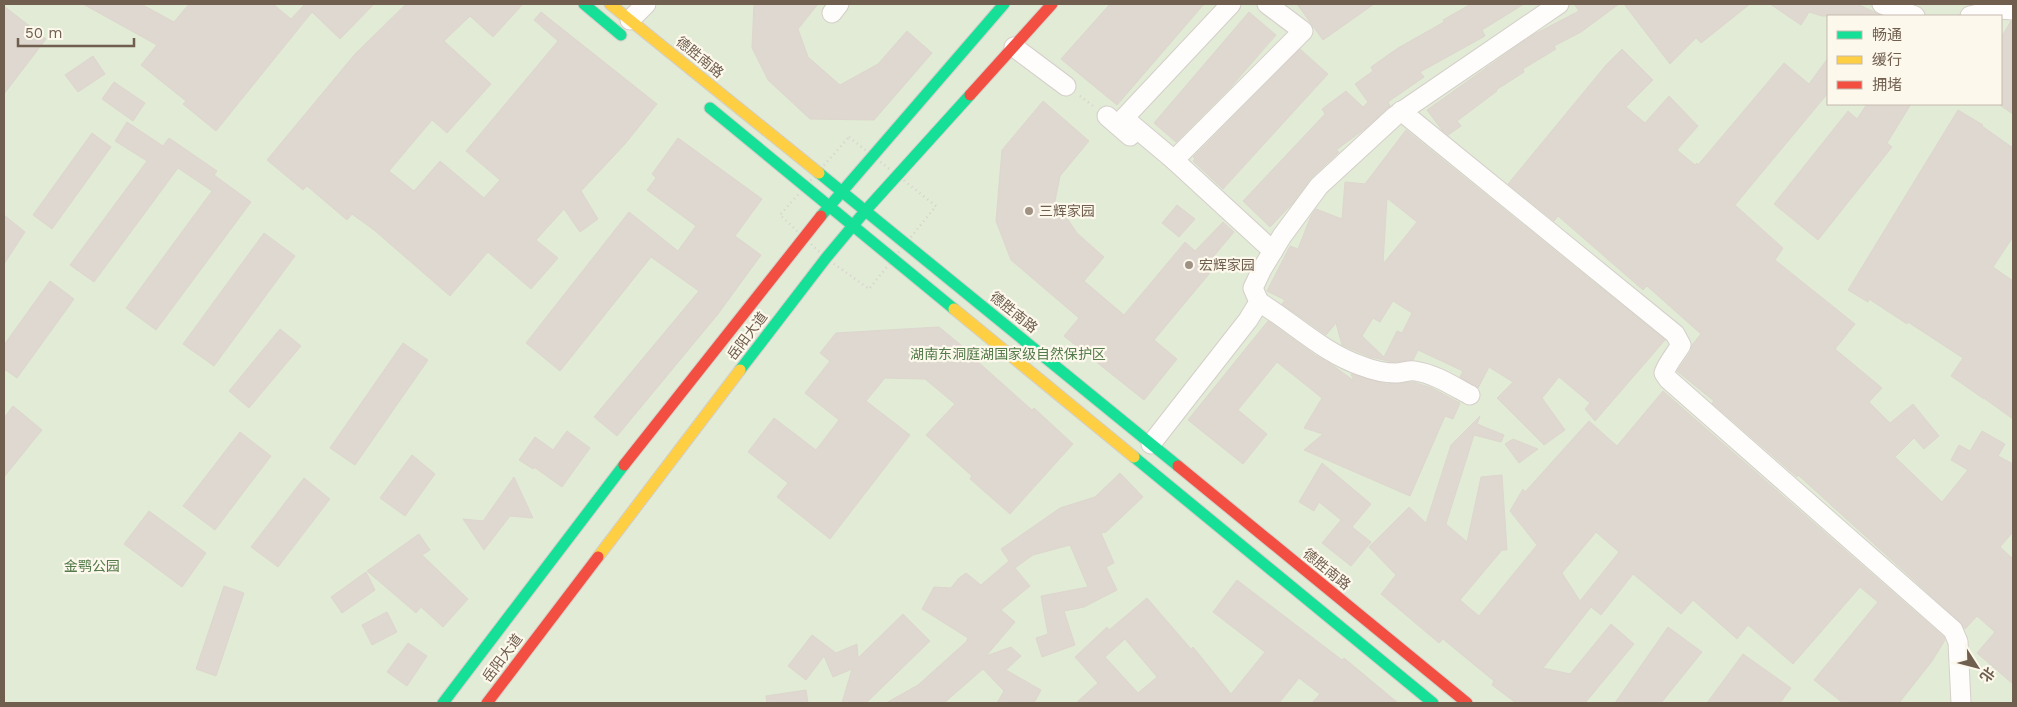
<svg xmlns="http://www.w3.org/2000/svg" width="2017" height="707" viewBox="0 0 2017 707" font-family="'Work Sans','Noto Sans SC',sans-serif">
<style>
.green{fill:#e1ebd6;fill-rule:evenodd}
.building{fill:#dfd8d0;stroke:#ddd6cd;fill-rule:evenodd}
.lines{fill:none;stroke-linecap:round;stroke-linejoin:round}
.street-casing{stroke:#d5cfc9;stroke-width:21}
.fast-casing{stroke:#d4cec7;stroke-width:13}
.slow-casing{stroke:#d4cec7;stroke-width:13}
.jam-casing{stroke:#d4cec7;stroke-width:13}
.path{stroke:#d6d1cb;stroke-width:2.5;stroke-dasharray:1 4;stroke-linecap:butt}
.street{stroke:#fefdfc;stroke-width:19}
.fast{stroke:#16e098;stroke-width:11}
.slow{stroke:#ffcf43;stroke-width:11}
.jam{stroke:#f24e42;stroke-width:11}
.poi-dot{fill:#9f9285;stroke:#fdf8ec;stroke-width:2}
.labels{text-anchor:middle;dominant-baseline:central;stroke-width:4.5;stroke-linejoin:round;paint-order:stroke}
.street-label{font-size:14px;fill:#705e4e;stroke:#fdf8ec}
.poi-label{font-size:14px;fill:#705e4e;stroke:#fdf8ec;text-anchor:start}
.park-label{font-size:14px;fill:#537a4a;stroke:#fdf8ec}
</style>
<rect width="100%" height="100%" fill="#f6f2ea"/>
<!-- green -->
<path class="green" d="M4 4H2013V703H4ZM1828 16H2001V104H1828Z"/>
<!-- building -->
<g class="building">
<path d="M83 4H141L174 22 189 4H273L291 19 304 5 303 4H374L340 39 312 12 216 131 183 104 186 101 141 65 157 45Z"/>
<path d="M406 4H523L493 37 470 16 444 41 491 84 447 133 432 120 389 171 414 191 440 161 484 198 500 180 466 151 558 41 534 20 541 12 657 104 625 144 581 191 598 219 580 232 564 209 536 240 558 258 531 289 488 252 450 296 374 230 352 214 347 220 307 186 303 190 267 160 355 54Z"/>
<path d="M754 4H818L798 29 808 57 840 85 878 64 907 31 932 53 874 120 810 119 768 80 752 48Z"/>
<path d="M1110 4H1204L1117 105 1061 59Z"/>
<path d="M1297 4H1374L1323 40Z"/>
<path d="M1471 4H1524L1482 30 1485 36 1420 72 1424 77 1388 102 1390 106 1366 128 1336 150 1339 152 1311 178 1292 204 1270 227 1243 201 1325 114 1322 109 1346 91 1363 107 1368 102 1355 84 1373 71 1371 67 1398 48 1444 22 1443 20Z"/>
<path d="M1574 4H1619L1581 32 1554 46 1556 49 1523 69 1524 72 1496 90 1497 91 1457 121 1461 126 1448 135 1442 130 1427 110 1531 36 1579 11Z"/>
<path d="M1624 4H1750L1701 43 1696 38 1670 64Z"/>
<path d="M1770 4H1857L1883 16H1822L1809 12 1801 25Z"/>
<path d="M4 6 46 39 4 94Z"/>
<path d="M1249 12 1276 35 1231 87 1176 142 1154 123Z"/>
<path d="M2011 21H2013V114L2001 106V38Z"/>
<path d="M1300 49 1328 74 1223 189 1193 161 1195 159 1193 157Z"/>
<path d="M1622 49 1653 80 1626 107 1645 123 1669 96 1698 126 1677 150 1695 165 1697 163 1698 165 1784 63 1809 84 1828 58V93L1735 205 1783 248 1775 260 1855 324 1835 349 1882 388 1869 402 1890 423 1913 404 1939 436 1924 449 1914 438 1895 457 1942 502 1968 470 1951 460 1959 445 1970 451 1982 431 2005 444 1998 456 2013 464V532L2000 547 2013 559V684L1977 653 1995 632 1977 616 1965 629 1960 622 1798 475 1797 477 1712 403 1714 401 1677 371 1691 351 1692 345 1701 334 1647 286 1643 290 1558 216 1554 221 1508 184 1606 65Z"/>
<path d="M93 56 105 74 78 92 65 75Z"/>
<path d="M114 82 145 103 133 121 102 99Z"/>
<path d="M1043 101 1089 141 1060 176 1055 201 1077 233 1104 257 1084 281 1124 315 1185 242 1195 251 1223 222 1234 232 1208 263 1214 268 1154 340 1177 359 1144 400 1064 336 1079 318 1011 260 996 221 1002 150Z"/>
<path d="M1867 104H1911L1887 143 1892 147 1818 240 1774 204 1848 111 1857 119Z"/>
<path d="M1958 110 1983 125 1982 126 2013 148V237L1993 267 2013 281V419L1985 399 1986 397 1984 399 1951 376 1963 358 1908 322 1907 324 1869 299 1868 302 1848 290Z"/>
<path d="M127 122 163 146 169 138 217 171 214 175 251 202 156 330 126 308 212 191 178 168 94 282 70 265 147 161 115 141Z"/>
<path d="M1406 130 1665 340 1595 421 1585 409 1590 403 1559 377 1542 398 1565 430 1544 445 1497 398 1513 382 1489 367 1478 388 1460 377 1463 371 1418 350 1413 360 1393 362 1370 357 1342 345 1336 323 1326 335 1282 304 1285 300 1267 291 1290 246 1298 249 1311 216 1316 209 1342 219 1345 182 1365 184ZM1387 198 1417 222 1383 264ZM1393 301 1412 313 1402 333 1397 331 1384 357 1362 336 1373 318 1380 322Z"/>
<path d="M92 133 111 147 52 229 33 215Z"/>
<path d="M678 138 762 199 735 236 761 255 718 314 617 436 594 417 699 291 651 257 560 371 526 343 629 212 678 251 696 226 647 190 656 178 652 174Z"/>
<path d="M1177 205 1195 219 1179 237 1162 223Z"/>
<path d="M4 215 25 232 4 264Z"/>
<path d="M264 233 295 256 214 366 183 344Z"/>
<path d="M50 281 74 299 17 378 4 369V345Z"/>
<path d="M1268 321 1315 355 1335 367 1354 381 1351 374 1386 384 1413 382 1432 388 1460 403 1453 419 1445 416 1410 496 1304 450 1323 434 1304 428 1322 398 1277 362 1238 410 1267 434 1243 464 1188 420Z"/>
<path d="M939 327 978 359 977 361 1032 410 1034 408 1073 444 1010 514 970 479 972 476 926 435 955 404 925 379 885 378 866 401 910 435 830 539 777 497 788 483 748 452 774 418 816 450 839 420 805 393 830 361 820 353 836 333Z"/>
<path d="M280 329 301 346 249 408 229 391Z"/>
<path d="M403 343 428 360 355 465 330 448Z"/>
<path d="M1663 391 1944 637 1945 640 1932 661 1899 703H1843L1814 680 1878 602 1860 587 1793 664 1748 625 1737 639 1693 600 1681 614 1633 574 1601 615 1591 607 1543 668 1570 674 1611 624 1634 644 1585 703H1516L1492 685 1494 681 1443 639 1439 643 1381 594 1396 575 1369 547 1409 507 1426 523 1451 445 1480 416 1477 424 1504 435 1501 442 1474 435 1446 524 1467 542 1481 477 1502 475 1507 550H1502L1460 600 1479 616 1537 545 1510 511 1523 489 1525 492 1589 421 1617 446ZM1596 532 1619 552 1580 601 1562 573Z"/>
<path d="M13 406 42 430 4 477V418Z"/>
<path d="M567 431 590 448 562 487 534 467 533 469 519 460 535 437 553 450Z"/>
<path d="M240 432 271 456 215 530 183 506Z"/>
<path d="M1513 439 1538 449 1519 463 1505 444Z"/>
<path d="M412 455 435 474 405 516 380 498Z"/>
<path d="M1322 463 1371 504 1352 527 1371 542 1351 566 1322 543 1341 520 1319 502 1314 511 1299 502Z"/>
<path d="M1120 473 1143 497 1106 532 1101 533 1114 563 1106 567 1117 590 1084 607 1064 611 1075 645 1042 657 1036 638 1048 634 1041 596 1088 587 1070 545 1033 555 1015 568 1030 586 1001 610 1015 622 986 656 1011 647 1021 656 1006 670 1041 690 1034 703H997L1004 691 983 669 944 703H886L918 685 966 642 968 638 922 609 934 587 951 588 958 579 966 573 981 585 1009 561 1001 549 1060 508 1095 497Z"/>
<path d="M514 477 533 518 510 516 484 550 463 519 483 521Z"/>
<path d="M304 478 330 499 278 567 251 547Z"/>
<path d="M149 511 206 553 182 587 124 544Z"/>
<path d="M419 534 430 550 422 555 468 599 443 627 421 607 416 613 367 571Z"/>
<path d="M366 572 375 590 342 613 331 597Z"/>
<path d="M1237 580 1342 660 1344 658 1398 703H1312L1320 694 1299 678 1279 703H1076L1098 683 1075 657 1107 627 1109 630 1147 598 1191 649 1193 647 1231 694 1265 652 1213 612ZM1125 639 1157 677 1138 693 1105 657Z"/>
<path d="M224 586 244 593 216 676 196 669Z"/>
<path d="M387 612 397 632 372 645 362 625Z"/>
<path d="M903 614 930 641 866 703H842L852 669 833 677 824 656 806 680 788 666 812 635 836 653 857 644 858 658Z"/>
<path d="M1668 627 1702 652 1661 703H1615Z"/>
<path d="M408 643 427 656 407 686 387 672Z"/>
<path d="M1743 654 1791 688 1780 703H1707Z"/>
<path d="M806 690 808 703H767L766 696Z"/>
</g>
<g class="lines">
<!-- street casing -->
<g class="street-casing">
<g id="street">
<path d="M1267 4 1303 31 1174 160 1273 251"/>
<path d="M1882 4 1915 16"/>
<path d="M832 13 839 4"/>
<path d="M1970 16 1999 9 2013 10"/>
<path d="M630 20 646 4"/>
<path d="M1014 47 1066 86"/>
<path d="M1401 111 1675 334 1681 345C1675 355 1668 362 1664 373L1668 379 1953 630 1958 642 1961 703"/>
<path d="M1107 116 1130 136"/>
<path d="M1174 160 1124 118 1231 4"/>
<path d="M1259 302C1294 323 1323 353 1362 366 1372 370 1386 373 1396 373 1402 373 1409 370 1415 371 1435 374 1453 386 1470 395"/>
<path d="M1151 444 1248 320 1259 302 1253 288 1262 269 1282 236 1319 186 1395 116 1559 4"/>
</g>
</g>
<!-- fast casing -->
<g class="fast-casing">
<g id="fast">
<path d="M584 4 621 35"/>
<path d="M710 108 954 309"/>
<path d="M819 173 1178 466"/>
<path d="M821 216 1004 4"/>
<path d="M740 370 826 258 866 210 970 95"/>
<path d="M1134 457 1433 703"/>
<path d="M443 703 624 465"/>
</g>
</g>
<!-- slow casing -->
<g class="slow-casing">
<g id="slow">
<path d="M610 4 819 173"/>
<path d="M954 309 1134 457"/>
<path d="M598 557 740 370"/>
</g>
</g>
<!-- jam casing -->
<g class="jam-casing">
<g id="jam">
<path d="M970 95 1052 4"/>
<path d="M624 465 821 216"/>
<path d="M1178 466 1467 703"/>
<path d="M487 703 598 557"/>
</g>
</g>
<!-- path -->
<g class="path">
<path d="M1080 96 1093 106"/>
<path d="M849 137 936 206 869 289 826 258 780 215Z"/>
</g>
<!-- street -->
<use href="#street" class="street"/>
<!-- fast -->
<use href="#fast" class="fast"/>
<!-- slow -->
<use href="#slow" class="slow"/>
<!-- jam -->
<use href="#jam" class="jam"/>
</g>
<!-- markers -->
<g class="poi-dot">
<circle cx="1029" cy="211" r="5"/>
<circle cx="1189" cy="265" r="5"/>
</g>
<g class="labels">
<!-- street labels -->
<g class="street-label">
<text transform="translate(700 57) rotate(39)">德胜南路</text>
<text transform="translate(1014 312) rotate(39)">德胜南路</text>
<text transform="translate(747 336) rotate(-53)">岳阳大道</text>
<text transform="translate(1327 569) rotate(39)">德胜南路</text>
<text transform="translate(502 658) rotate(-53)">岳阳大道</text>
</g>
<!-- poi labels -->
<g class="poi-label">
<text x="1039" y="211">三辉家园</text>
<text x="1199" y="265">宏辉家园</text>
</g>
<!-- park labels -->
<g class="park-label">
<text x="1008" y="354">湖南东洞庭湖国家级自然保护区</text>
<text x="92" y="566">金鹗公园</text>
</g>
</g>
<!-- border -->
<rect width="2017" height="707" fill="none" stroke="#705e4e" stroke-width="10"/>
<!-- legend -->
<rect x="1827" y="15" width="175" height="90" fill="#fdf8ec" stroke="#c5baad"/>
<rect x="1837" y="31" width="25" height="8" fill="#16e098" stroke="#c5baad"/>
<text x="1872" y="40" font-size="15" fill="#705e4e">畅通</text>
<rect x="1837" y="56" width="25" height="8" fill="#ffcf43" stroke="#c5baad"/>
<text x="1872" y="65" font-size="15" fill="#705e4e">缓行</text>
<rect x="1837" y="81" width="25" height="8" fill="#f24e42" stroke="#c5baad"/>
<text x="1872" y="90" font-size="15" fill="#705e4e">拥堵</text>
<!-- north arrow -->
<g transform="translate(1977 667) rotate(126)" stroke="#fdf8ec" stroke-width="4" paint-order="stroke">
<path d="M0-4L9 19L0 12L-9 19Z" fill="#705e4e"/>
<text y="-8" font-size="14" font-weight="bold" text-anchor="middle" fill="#705e4e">北</text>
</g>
<!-- scale -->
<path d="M18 38v8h116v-8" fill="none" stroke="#705e4e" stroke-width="2.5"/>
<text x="25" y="38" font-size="15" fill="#705e4e" stroke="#fdf8ec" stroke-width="4" paint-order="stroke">50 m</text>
</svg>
